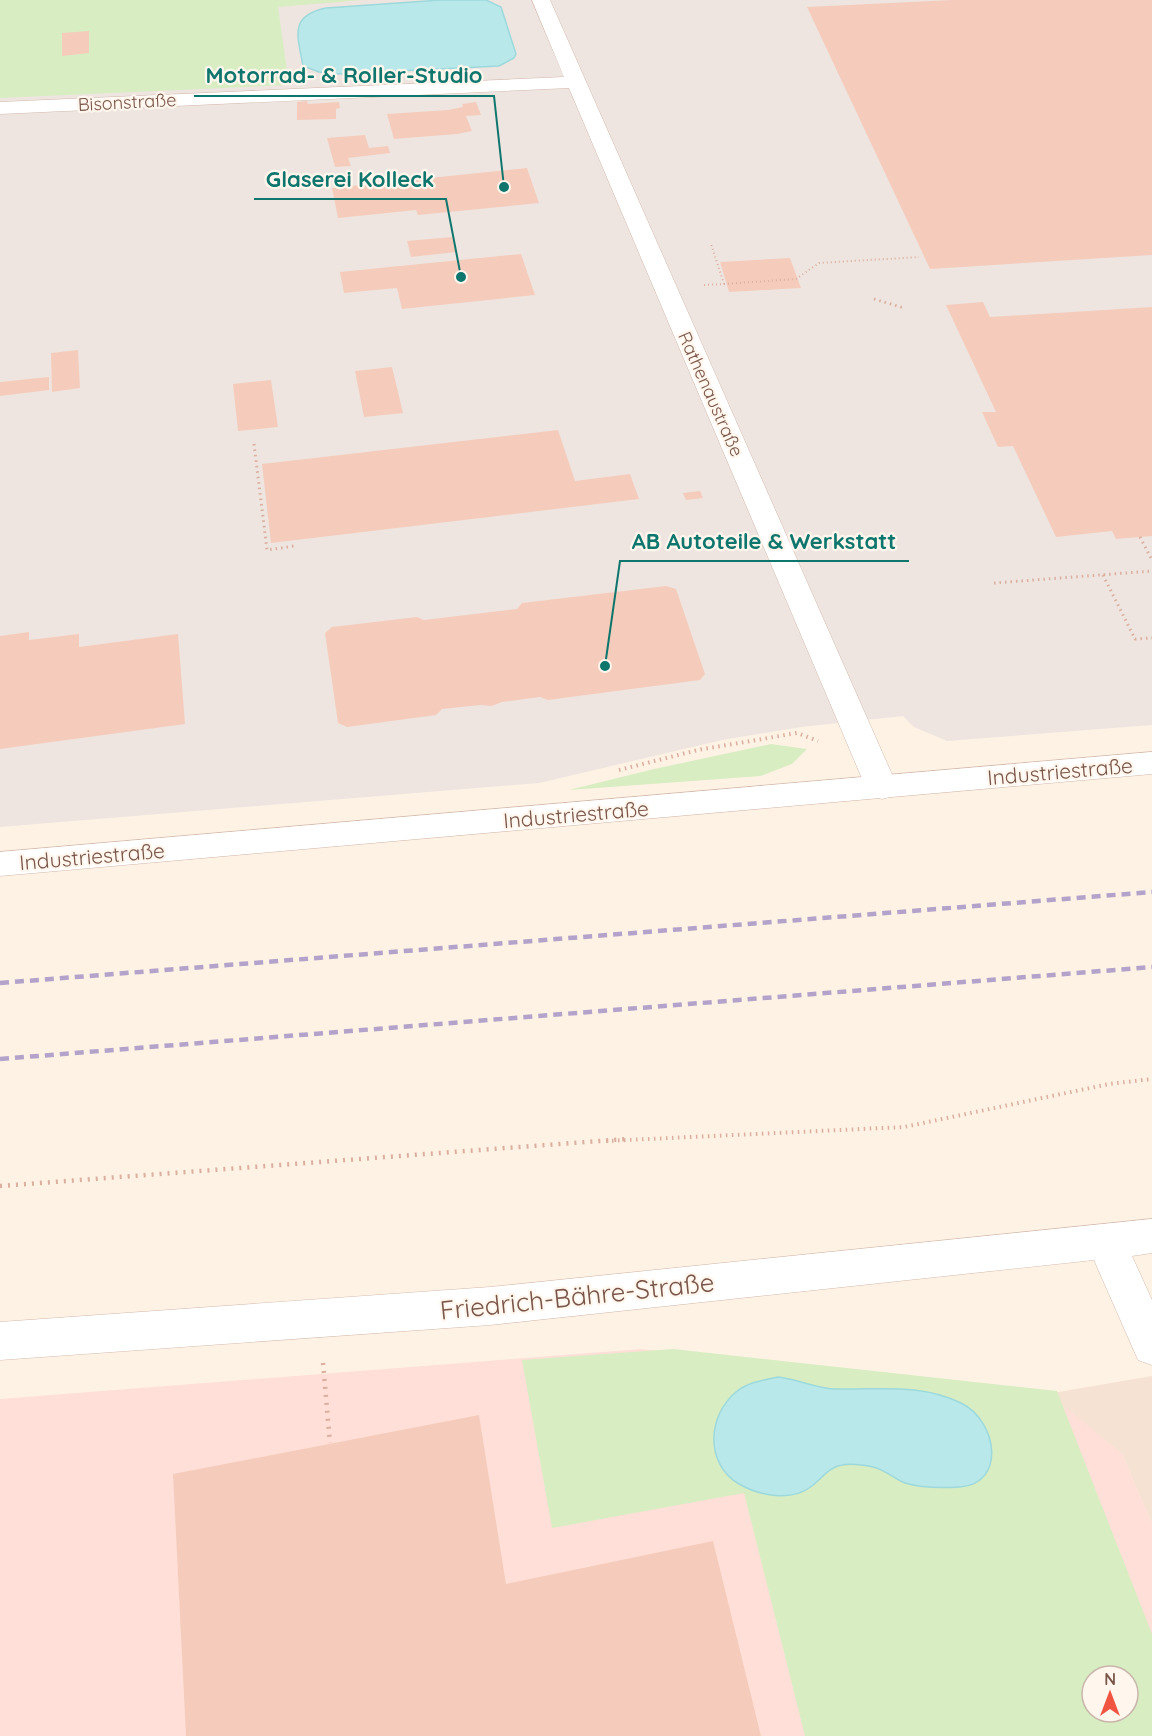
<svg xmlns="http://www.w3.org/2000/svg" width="1152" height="1736" viewBox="0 0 1152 1736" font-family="Quicksand,sans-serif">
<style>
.residential{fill:#f6e2d3}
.commercial{fill:#ffdfd8;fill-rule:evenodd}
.industrial{fill:#eee5e0}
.green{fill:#d8edc2;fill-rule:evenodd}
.water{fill:#b8e8e9;stroke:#9dd9dc;stroke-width:1.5}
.building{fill:#f5ccbb}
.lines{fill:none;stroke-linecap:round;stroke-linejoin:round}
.minor-casing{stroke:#d3baad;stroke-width:1}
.tertiary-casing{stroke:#d3baad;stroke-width:1}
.path-far3{stroke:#dbae9e;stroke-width:2;stroke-dasharray:1 3;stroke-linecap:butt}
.path-far2{stroke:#dbae9e;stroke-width:3;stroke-dasharray:1.5 4;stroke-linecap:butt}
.path-far1{stroke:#dbae9e;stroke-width:4;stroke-dasharray:1.5 4.5;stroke-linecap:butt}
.path{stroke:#dbae9e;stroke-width:4.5;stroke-dasharray:2 6;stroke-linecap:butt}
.minor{fill:#fff;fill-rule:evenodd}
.tertiary{fill:#fff;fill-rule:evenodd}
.rail{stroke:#b3a2c9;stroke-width:4.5;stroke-dasharray:9 6;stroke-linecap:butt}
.labels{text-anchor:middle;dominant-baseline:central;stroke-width:4.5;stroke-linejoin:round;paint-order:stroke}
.far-street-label{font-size:18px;fill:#795448;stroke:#fff6ed}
.street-label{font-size:21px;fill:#795448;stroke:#fff6ed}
.near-street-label{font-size:26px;fill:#795448;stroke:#fff6ed}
.leader{fill:none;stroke:#0f766e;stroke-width:2}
.callout-dot{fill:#0f766e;stroke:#fff6ed;stroke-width:2}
.callout-label{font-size:22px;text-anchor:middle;font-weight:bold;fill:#0f766e;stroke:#fff6ed;stroke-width:4.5;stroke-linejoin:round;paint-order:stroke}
</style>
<rect width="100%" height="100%" fill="#fef2e5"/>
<!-- residential -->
<path class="residential" d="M1152 1376V1524L1122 1454 1041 1395Z"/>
<!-- commercial -->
<path class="commercial" d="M641 1349 1032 1391 1071 1412 1122 1454 1152 1524V1736H0V1399ZM1092 1676H1128V1712H1092Z"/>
<!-- industrial -->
<path class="industrial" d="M0 0H1152V725L947 741 914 727 903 716 801 727 722 740 539 783 0 827Z"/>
<!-- green -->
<g class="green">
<path d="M0 0H363L278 7 289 85 0 98Z"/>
<path d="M771 744 807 749 792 764 761 776 569 790 654 769Z"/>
<path d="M673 1349 1057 1391 1152 1634V1736H805L744 1493 552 1528 522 1360ZM1092 1676H1128V1712H1092Z"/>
</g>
<!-- water -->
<g class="water">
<path d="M441 0H486L501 7 516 54 514 58 499 66 338 74 319 72 303 66C298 37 288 16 326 8Z"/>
<path d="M778 1377C798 1379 817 1389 836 1389 879 1390 921 1383 961 1403 998 1421 1006 1484 960 1487 943 1488 921 1488 905 1483 894 1479 886 1470 873 1467 864 1465 851 1463 842 1465 829 1467 822 1478 812 1486 792 1502 760 1496 739 1484 705 1464 707 1416 736 1392 748 1382 764 1380 778 1377Z"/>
</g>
<!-- building -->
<g class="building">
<path d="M952 0H1152V255L930 269 807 7Z"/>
<path d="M89 31V53L62 56V33Z"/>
<path d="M307 101 308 104 339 102 340 108 336 109V119L297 120V102Z"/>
<path d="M476 102 481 115 466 116 472 131 457 134 394 139 387 114 448 110 463 107 462 104Z"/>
<path d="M365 135 369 148 388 146 390 153 348 158 351 166 335 167 327 138Z"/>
<path d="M527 168 539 203 418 215 416 210 338 218 332 188Z"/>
<path d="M452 237 456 252 411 257 407 241Z"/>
<path d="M521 254 535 295 402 309 397 288 344 293 340 272Z"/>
<path d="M790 258 801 288 729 292 720 262Z"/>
<path d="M983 302 990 317 1152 307V536L1116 539 1112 531 1056 537 1013 446 998 447 982 412H996L946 305Z"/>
<path d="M78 350 80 388 52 392 51 353Z"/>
<path d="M392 367 403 413 364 417 355 371Z"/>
<path d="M49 377V390L0 396V382Z"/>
<path d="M271 380 278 427 238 431 233 384Z"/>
<path d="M558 430 575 481 630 474 639 499 271 543 262 464Z"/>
<path d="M700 491 703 498 686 500 683 493Z"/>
<path d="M666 586 676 589 705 674 700 680 548 700 540 697 502 702 492 706 481 705 442 709 436 715 347 727 338 723 325 633 332 627 417 617 424 620 517 609 522 603Z"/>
<path d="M29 632V640L79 634V647L178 634 185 724 0 749V636Z"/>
<path d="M479 1415 506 1584 713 1541 761 1736H186L173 1474Z"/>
</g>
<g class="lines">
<!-- minor casing -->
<g class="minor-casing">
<g id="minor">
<path d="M532 0H550L898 788 893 796 882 799 871 796 866 788 569 88 0 114V102L564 77Z"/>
<path d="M1152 1219V1253L1132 1256 1152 1300V1365L1138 1360 1094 1260 490 1325 0 1360V1322L490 1287Z"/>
</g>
</g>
<!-- tertiary casing -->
<g class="tertiary-casing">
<path id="tertiary" d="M1152 752V774L0 876V852Z"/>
</g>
<!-- path-far3 -->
<g class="path-far3">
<path d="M724 284 796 279 819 263 919 257"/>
<path d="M704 285 724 284 711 244"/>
</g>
<!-- path-far2 -->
<g class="path-far2">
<path d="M874 299 904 308"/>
<path d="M254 444 267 550 294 546"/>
<path d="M1140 537 1152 560"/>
<path d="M1103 575 1135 639 1152 638"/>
<path d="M994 583 1152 571"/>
</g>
<!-- path-far1 -->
<g class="path-far1">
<path d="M619 770 698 750 797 733 818 741"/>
<path d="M606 1141 904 1127 1109 1084 1152 1079"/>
</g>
<!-- path -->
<g class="path">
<path d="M0 1186 626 1139"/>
<path d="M323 1363 330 1443"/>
</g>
<!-- minor -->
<use href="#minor" class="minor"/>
<!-- tertiary -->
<use href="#tertiary" class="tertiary"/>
<!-- rail -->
<g class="rail">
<path d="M0 983 1152 892"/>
<path d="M0 1059 1152 967"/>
</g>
</g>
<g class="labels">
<!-- far-street labels -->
<g class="far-street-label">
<text transform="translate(127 102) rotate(-3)">Bisonstraße</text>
<text transform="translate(711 394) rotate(66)">Rathenaustraße</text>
</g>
<!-- street labels -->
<g class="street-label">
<text transform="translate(1060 771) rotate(-5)">Industriestraße</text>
<text transform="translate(576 814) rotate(-5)">Industriestraße</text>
<text transform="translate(92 856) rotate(-5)">Industriestraße</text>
</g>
<!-- near-street labels -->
<g class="near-street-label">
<text transform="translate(577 1296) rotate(-6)">Friedrich-Bähre-Straße</text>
</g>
</g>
<!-- callouts -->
<path class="leader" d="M504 187L494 96H194M461 277L446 199H254M605 666L620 561H909"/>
<g class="callout-dot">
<circle cx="504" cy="187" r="6"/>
<circle cx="461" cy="277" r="6"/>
<circle cx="605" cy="666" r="6"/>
</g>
<g class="callout-label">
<text x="344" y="83">Motorrad- &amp; Roller-Studio</text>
<text x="350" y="187">Glaserei Kolleck</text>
<text x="764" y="549">AB Autoteile &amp; Werkstatt</text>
</g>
<!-- north arrow -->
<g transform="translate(1110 1694)"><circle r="28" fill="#fff6ed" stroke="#c9b5ab" stroke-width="1.5"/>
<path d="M0-4.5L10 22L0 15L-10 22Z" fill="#f05542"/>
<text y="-9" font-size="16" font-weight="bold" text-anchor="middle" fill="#795448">N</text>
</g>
</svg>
